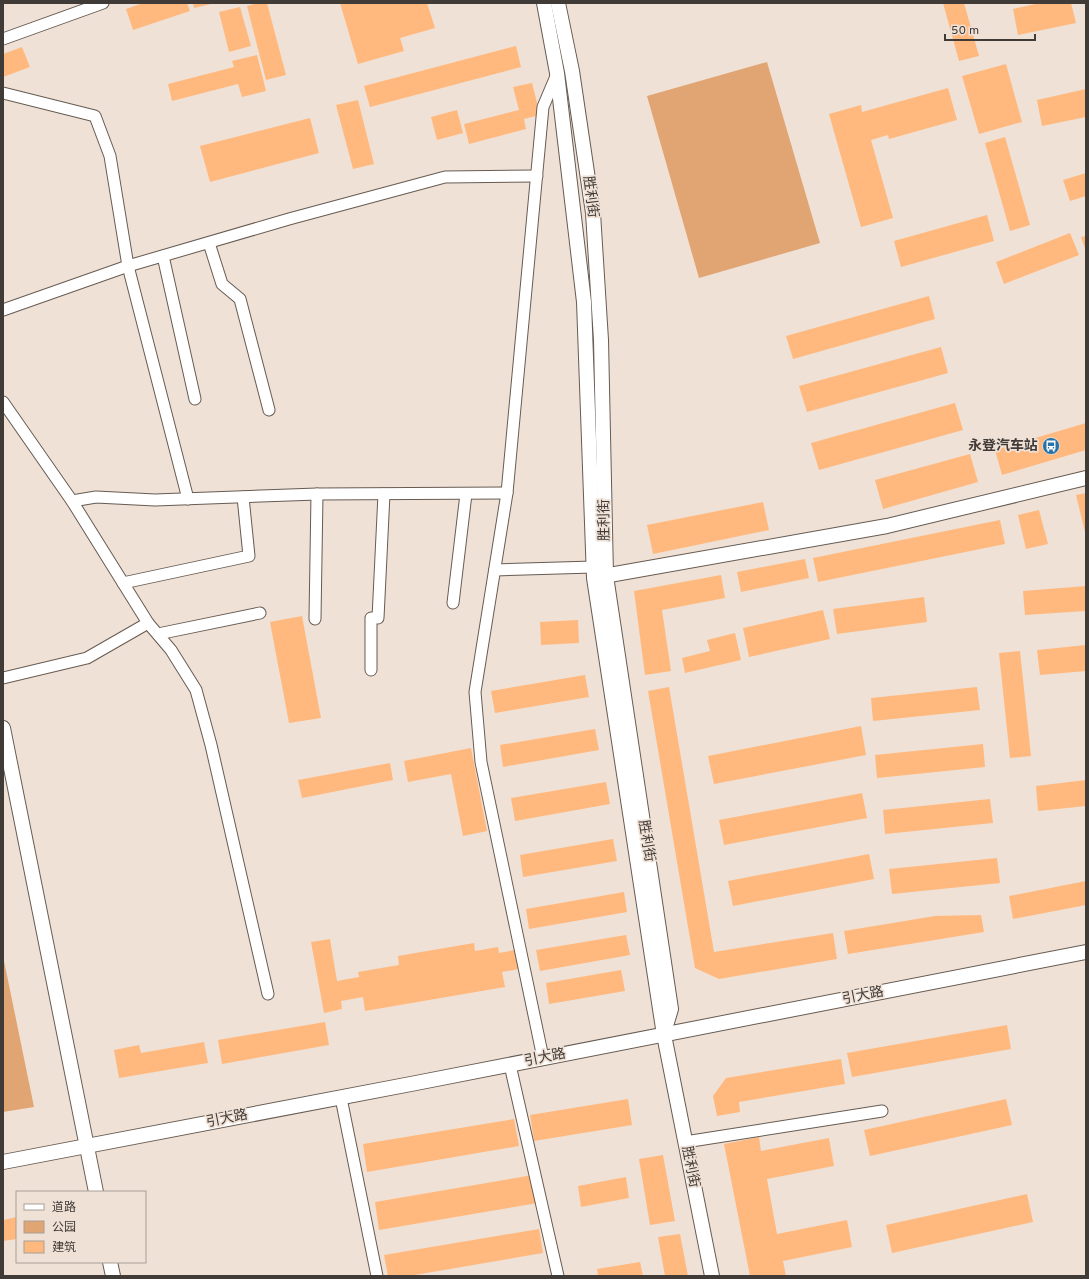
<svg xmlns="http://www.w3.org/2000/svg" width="1089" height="1279" viewBox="0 0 1089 1279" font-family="Overpass,'Noto Sans SC',sans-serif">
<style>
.green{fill:#e0a572}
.building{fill:#ffb97e}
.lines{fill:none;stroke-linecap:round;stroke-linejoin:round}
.minor-casing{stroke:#675b52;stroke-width:13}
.tertiary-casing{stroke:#675b52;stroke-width:16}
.minor{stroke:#fff;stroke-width:11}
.tertiary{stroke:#fff;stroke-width:14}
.labels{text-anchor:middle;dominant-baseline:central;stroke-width:3.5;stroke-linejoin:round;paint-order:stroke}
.street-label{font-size:14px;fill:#413b37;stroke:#efe1d6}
.poi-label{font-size:14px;font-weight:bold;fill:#413b37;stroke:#efe1d6;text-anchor:end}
</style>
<rect width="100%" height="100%" fill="#efe1d6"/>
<!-- green -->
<g class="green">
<path d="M767 62 820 243 699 278 647 96Z"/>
<path d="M3 956 34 1107 3 1112Z"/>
</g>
<!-- building -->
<g class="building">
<path d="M143 3H187L190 11 133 30 126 9Z"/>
<path d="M193 3H211V4L194 8Z"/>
<path d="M258 3H267L286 75 266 80 247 6Z"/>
<path d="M340 3H427L435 28 400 38 404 51 358 64Z"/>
<path d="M943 3H964L979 56 959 61Z"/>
<path d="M1040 3H1071L1076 23 1018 35 1013 9Z"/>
<path d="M240 7 251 46 229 52 219 12Z"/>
<path d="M516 46 521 67 370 107 364 86Z"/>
<path d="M22 47 30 67 3 77V54Z"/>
<path d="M257 55 266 91 242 97 238 84 172 101 168 84 234 67 232 61Z"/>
<path d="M1006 64 1022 122 979 134 962 76Z"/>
<path d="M532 83 540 115 524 119 526 129 469 144 464 124 519 110 513 87Z"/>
<path d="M948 88 957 120 889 139 888 135 871 140 893 218 861 227 829 114 861 105 862 112Z"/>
<path d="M1086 89V117L1042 126 1037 100Z"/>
<path d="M358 100 374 164 353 169 336 105Z"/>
<path d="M457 110 463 133 437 140 431 117Z"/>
<path d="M310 118 319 153 210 182 200 146Z"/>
<path d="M1005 137 1030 225 1010 231 985 143Z"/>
<path d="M1086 173V196L1070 201 1063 180Z"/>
<path d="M987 215 994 241 901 267 894 241Z"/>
<path d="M1070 233 1079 255 1004 284 996 262Z"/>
<path d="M1086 236V251L1081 237Z"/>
<path d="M929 296 935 319 793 359 786 336Z"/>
<path d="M941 347 948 373 807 412 799 386Z"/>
<path d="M955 403 963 430 819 470 811 443Z"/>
<path d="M1086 423V450L1002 475 995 450Z"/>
<path d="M970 454 978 482 883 509 875 480Z"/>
<path d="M1086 493V532H1085L1076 495Z"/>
<path d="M763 502 769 530 653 554 647 525Z"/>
<path d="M1039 510 1048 544 1026 549 1018 515Z"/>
<path d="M1000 520 1005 544 818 582 813 558Z"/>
<path d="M805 559 809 578 741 592 737 572Z"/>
<path d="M721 575 725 598 662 610 671 671 645 675 634 591Z"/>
<path d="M1086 586V611L1025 615 1023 591Z"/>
<path d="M924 597 927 622 837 634 833 609Z"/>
<path d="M823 610 830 639 749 657 743 628Z"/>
<path d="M302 616 321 718 289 723 270 622Z"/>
<path d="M578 620 579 643 541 645 540 622Z"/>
<path d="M735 633 741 660 685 673 682 658 710 651 707 640Z"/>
<path d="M1086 645V671L1040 675 1037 650Z"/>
<path d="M1020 651 1031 756 1010 758 999 653Z"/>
<path d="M585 675 589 697 495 713 491 691Z"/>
<path d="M669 687 714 952 833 933 837 959 719 979 695 968 648 691Z"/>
<path d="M977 687 980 710 873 721 871 698Z"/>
<path d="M861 726 866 755 714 784 708 756Z"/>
<path d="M595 729 599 750 503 767 500 745Z"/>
<path d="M983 744 985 767 877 778 875 755Z"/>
<path d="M471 748 487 831 463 836 451 774 408 782 404 761Z"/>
<path d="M390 763 393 780 302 798 298 780Z"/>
<path d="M1086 780V806L1038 811 1036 786Z"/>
<path d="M606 782 610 804 515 821 511 798Z"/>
<path d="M862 793 867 818 724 845 719 820Z"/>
<path d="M990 799 993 823 885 834 883 810Z"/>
<path d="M613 839 617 861 523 877 520 855Z"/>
<path d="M869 854 874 879 733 906 728 881Z"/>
<path d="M997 858 1000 883 892 894 889 869Z"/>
<path d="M1086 881V905L1013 919 1009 896Z"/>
<path d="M624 892 627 912 529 929 526 909Z"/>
<path d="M981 915 984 932 848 954 844 931 935 916Z"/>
<path d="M626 935 630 955 540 971 536 950Z"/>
<path d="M330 939 337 981 359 977 358 972 399 965 398 956 474 943 475 951 498 947 499 953 515 950 519 969 502 972 505 987 365 1011 363 997 341 1001 342 1009 324 1013 311 942Z"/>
<path d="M621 970 625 991 549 1004 546 983Z"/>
<path d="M325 1022 329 1045 222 1064 218 1040Z"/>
<path d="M1007 1025 1011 1049 852 1077 847 1053Z"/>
<path d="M204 1042 208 1063 119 1078 114 1050 139 1045 141 1053Z"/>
<path d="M841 1059 845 1084 739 1102 740 1112 717 1116 713 1096 726 1078Z"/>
<path d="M628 1099 632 1125 534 1141 530 1115Z"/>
<path d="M1006 1099 1012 1125 870 1156 864 1130Z"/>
<path d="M514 1119 519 1146 367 1172 363 1144Z"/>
<path d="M759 1137 761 1151 829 1138 834 1166 767 1179 777 1234 847 1220 852 1247 783 1261 786 1276H750L724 1144Z"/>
<path d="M663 1155 675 1221 650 1225 639 1159Z"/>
<path d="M533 1175 538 1203 379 1230 375 1202Z"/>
<path d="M626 1177 629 1198 581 1207 578 1186Z"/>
<path d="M1027 1194 1033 1222 892 1253 886 1225Z"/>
<path d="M17 1217V1239L3 1241V1220Z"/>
<path d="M539 1229 543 1253 409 1276H388L384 1255Z"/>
<path d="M680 1234 688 1276H665L658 1237Z"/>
<path d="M640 1262 643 1276H598L597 1269Z"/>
</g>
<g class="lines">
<!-- minor casing -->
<g class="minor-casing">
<g id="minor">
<path d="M3 39 103 3"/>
<path d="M3 93 95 116 110 156 128 266 188 499"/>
<path d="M209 243 222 284 240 299 269 410"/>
<path d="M163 256 195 399"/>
<path d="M3 310 128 266 289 219 445 177 537 176"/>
<path d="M3 402 72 501 148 623 87 658 3 678"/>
<path d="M72 501 96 497 155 500 317 494 507 493"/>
<path d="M495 570 593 567"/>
<path d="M123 583 249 556 243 497"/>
<path d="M453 603 466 494"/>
<path d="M315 619 317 494"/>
<path d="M148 623 171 650 196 690 211 745 268 994"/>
<path d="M158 634 260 613"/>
<path d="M371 670V618H378L384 494"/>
<path d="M543 1058 481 762 475 692 507 493 543 107 557 74"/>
<path d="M510 1065 558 1276"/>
<path d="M341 1098 377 1276"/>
<path d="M685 1142 882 1111"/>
</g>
</g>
<!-- tertiary casing -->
<g class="tertiary-casing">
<g id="tertiary">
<path d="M544 3 557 73 584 302 594 578 664 1035 712 1276"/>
<path d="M558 3 572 71 593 213 601 340 606 576 671 1009 665 1029"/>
<path d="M598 577 887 526 1086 478"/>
<path d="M3 728 96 1192"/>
<path d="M3 1162 416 1083 1086 952"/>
<path d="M110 1262 113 1276"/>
</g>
</g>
<!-- minor -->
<use href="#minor" class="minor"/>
<!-- tertiary -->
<use href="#tertiary" class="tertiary"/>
</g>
<!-- icons -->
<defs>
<g id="bus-disc" transform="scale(0.9)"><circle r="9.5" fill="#2872a5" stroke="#efe1d6"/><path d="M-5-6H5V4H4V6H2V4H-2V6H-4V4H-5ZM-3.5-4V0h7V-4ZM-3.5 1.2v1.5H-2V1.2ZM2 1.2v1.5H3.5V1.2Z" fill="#fff"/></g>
</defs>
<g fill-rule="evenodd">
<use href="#bus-disc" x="1051" y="446"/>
</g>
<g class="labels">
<!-- street labels -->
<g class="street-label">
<text transform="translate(590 197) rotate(83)">胜利街</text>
<text transform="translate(605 520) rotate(-91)">胜利街</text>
<text transform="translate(646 841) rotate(81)">胜利街</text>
<text transform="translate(863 996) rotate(-11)">引大路</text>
<text transform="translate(545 1058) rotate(-11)">引大路</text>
<text transform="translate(227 1119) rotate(-11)">引大路</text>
<text transform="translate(690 1167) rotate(79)">胜利街</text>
</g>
<!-- poi labels -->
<g class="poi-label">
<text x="1038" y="446">永登汽车站</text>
</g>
</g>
<!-- border -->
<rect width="1089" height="1279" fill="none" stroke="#413b37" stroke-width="8"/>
<!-- legend -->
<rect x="16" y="1191" width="130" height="72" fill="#efe1d6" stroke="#a99f96"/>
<rect x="24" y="1204" width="20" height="6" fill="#ffffff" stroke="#a99f96"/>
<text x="52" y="1211" font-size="12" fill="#413b37">道路</text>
<rect x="24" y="1221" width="20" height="12" fill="#e0a572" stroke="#a99f96"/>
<text x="52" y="1231" font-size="12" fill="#413b37">公园</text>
<rect x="24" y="1241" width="20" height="12" fill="#ffb97e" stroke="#a99f96"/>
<text x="52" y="1251" font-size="12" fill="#413b37">建筑</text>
<!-- scale -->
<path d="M945 34v6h90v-6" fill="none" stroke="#413b37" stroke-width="2"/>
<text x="951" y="34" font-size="12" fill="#413b37" stroke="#efe1d6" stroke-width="3" paint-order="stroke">50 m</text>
</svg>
